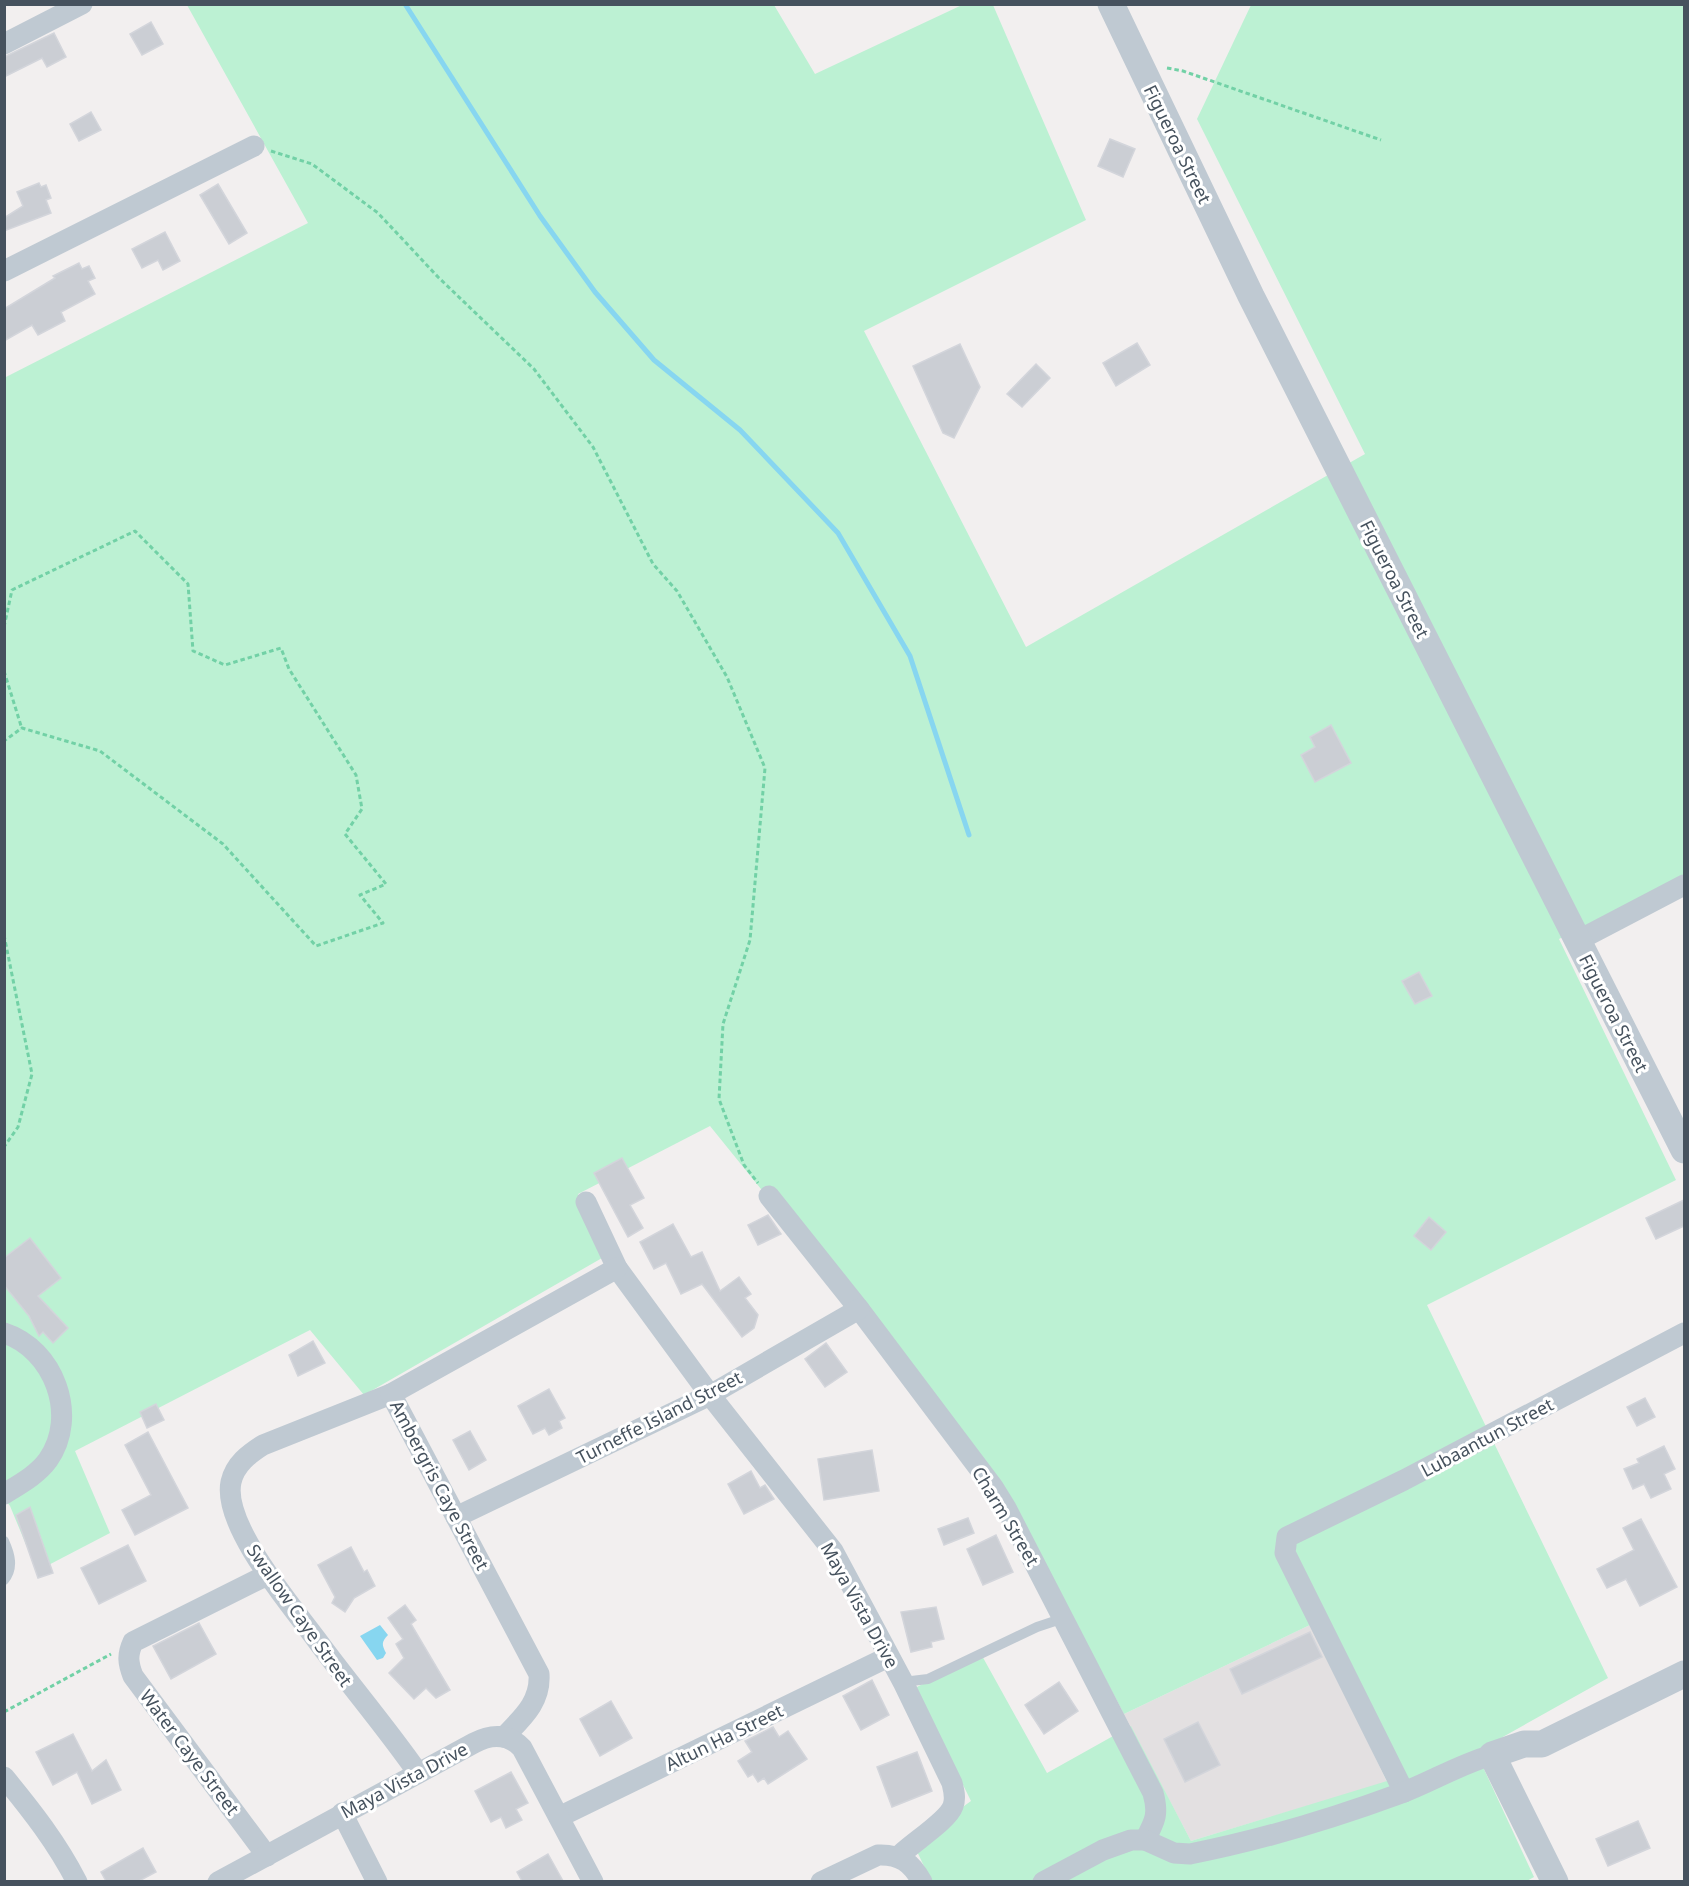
<svg xmlns="http://www.w3.org/2000/svg" width="1689" height="1886" viewBox="0 0 1689 1886" font-family="'Noto Sans',sans-serif">
<style>
.education{fill:#e3e0e1}
.green{fill:#bcf1d3}
.water{fill:#87d6f0}
.lines{fill:none;stroke-linecap:round;stroke-linejoin:round}
.stream{stroke:#87d6f0;stroke-width:5}
.building{fill:#cbced4;stroke:#d3d5db;stroke-width:1.5}
.path{stroke:#72d1a6;stroke-width:3;stroke-dasharray:4.5 3;stroke-linecap:butt}
.service{stroke:#bfc9d2;stroke-width:10}
.minor{stroke:#bfc9d2;stroke-width:21}
.tertiary{stroke:#bfc9d2;stroke-width:27}
.labels{text-anchor:middle;dominant-baseline:central;stroke-width:6;stroke-linejoin:round;paint-order:stroke}
.street-label{font-size:18px;fill:#46525e;stroke:#fff}
</style>
<rect width="100%" height="100%" fill="#f2efef"/>
<!-- education -->
<path class="education" d="M1312 1624 1387 1782 1191 1841 1124 1714Z"/>
<!-- green -->
<path class="green" d="M187 5H774L815 74 962 5H993L1086 220 864 331 1026 647 1365 454 1197 119 1251 5H1684V875L1559 939 1676 1180 1427 1305 1608 1678 1476 1752 1534 1877 1525 1882 931 1881 913 1843 971 1801 915 1688 981 1654 1047 1773 1131 1726 1191 1841 1387 1781 1312 1624 1124 1714 1007 1493 710 1126 578 1194 602 1258 364 1395 310 1330 75 1451 110 1533 37 1571 10 1506 4 1498V378L308 223Z"/>
<!-- water -->
<path class="water" d="M380 1625 388 1635C381 1642 382 1645 386 1653L383 1658 377 1660 360 1636Z"/>
<g class="lines">
<!-- stream -->
<path class="stream" d="M405 4 540 216 595 292 654 360 740 430 838 533 910 656 969 835"/>
</g>
<!-- building -->
<g class="building">
<path d="M151 22 163 44 142 55 130 34Z"/>
<path d="M54 33 66 57 47 67 42 58 4 77V57Z"/>
<path d="M91 112 101 130 79 141 70 124Z"/>
<path d="M1110 139 1135 149 1123 177 1098 166Z"/>
<path d="M39 183 41 187 46 185 51 198 46 200 51 213 4 231V218L23 206 17 192Z"/>
<path d="M218 184 247 233 229 244 200 195Z"/>
<path d="M165 232 180 261 163 270 158 260 142 268 132 249Z"/>
<path d="M79 263 82 269 89 266 95 278 88 281 95 294 61 312 65 321 38 335 32 325 4 341V309L55 278 53 276Z"/>
<path d="M1137 343 1150 365 1116 386 1103 363Z"/>
<path d="M960 344 980 387 954 438 943 433 913 366Z"/>
<path d="M1036 364 1050 378 1022 407 1007 394Z"/>
<path d="M1331 725 1351 763 1315 782 1301 755 1315 747 1310 737Z"/>
<path d="M1419 972 1432 996 1415 1004 1402 981Z"/>
<path d="M622 1158 644 1198 630 1205 643 1228 628 1237 594 1173Z"/>
<path d="M1684 1200V1226L1656 1239 1646 1218Z"/>
<path d="M768 1215 781 1234 758 1245 748 1225Z"/>
<path d="M1429 1217 1446 1232 1431 1250 1414 1236Z"/>
<path d="M673 1224 691 1257 702 1252 720 1291 739 1277 751 1294 745 1298 758 1315 754 1328 742 1337 702 1284 681 1294 666 1263 654 1269 640 1242Z"/>
<path d="M30 1238 61 1278 38 1296 68 1328 53 1343 43 1332 39 1336 29 1316 4 1285V1258Z"/>
<path d="M313 1341 325 1363 298 1376 289 1355Z"/>
<path d="M826 1343 847 1372 825 1387 805 1359Z"/>
<path d="M549 1389 565 1418 559 1421 562 1428 549 1435 545 1428 533 1434 518 1406Z"/>
<path d="M1645 1398 1655 1417 1637 1426 1627 1407Z"/>
<path d="M156 1404 164 1420 147 1428 140 1412Z"/>
<path d="M470 1431 486 1460 469 1470 453 1440Z"/>
<path d="M148 1432 188 1508 135 1535 122 1510 151 1495 125 1445Z"/>
<path d="M1664 1446 1675 1469 1664 1474 1671 1489 1651 1498 1644 1484 1633 1489 1624 1469 1639 1463 1637 1459Z"/>
<path d="M872 1450 879 1491 824 1500 818 1459Z"/>
<path d="M751 1471 760 1488 765 1485 774 1499 744 1514 728 1484Z"/>
<path d="M30 1507 53 1573 38 1578 16 1515Z"/>
<path d="M968 1518 974 1533 944 1545 938 1529Z"/>
<path d="M1641 1519 1677 1587 1640 1606 1626 1579 1607 1588 1597 1569 1634 1550 1623 1528Z"/>
<path d="M996 1535 1013 1572 983 1585 967 1549Z"/>
<path d="M128 1545 146 1581 99 1604 81 1568Z"/>
<path d="M351 1547 364 1572 367 1570 375 1586 354 1598 345 1612 332 1603 335 1597 318 1565Z"/>
<path d="M405 1605 416 1620 411 1624 450 1690 436 1698 426 1688 414 1699 389 1673 404 1658 396 1644 403 1639 388 1618Z"/>
<path d="M936 1607 944 1639 931 1642 932 1647 911 1652 901 1612Z"/>
<path d="M199 1623 216 1654 171 1679 153 1646Z"/>
<path d="M1310 1632 1322 1657 1242 1694 1230 1669Z"/>
<path d="M872 1680 889 1715 861 1730 843 1696Z"/>
<path d="M1059 1682 1078 1711 1044 1734 1025 1705Z"/>
<path d="M611 1701 632 1738 600 1756 580 1719Z"/>
<path d="M1198 1722 1220 1765 1185 1782 1164 1739Z"/>
<path d="M773 1727 779 1737 788 1731 807 1759 768 1784 764 1778 758 1782 753 1774 748 1777 738 1761 752 1752 745 1741Z"/>
<path d="M73 1734 92 1771 106 1760 121 1790 92 1804 77 1772 53 1785 36 1752Z"/>
<path d="M917 1752 932 1791 892 1807 877 1767Z"/>
<path d="M511 1772 528 1803 516 1809 522 1820 506 1828 501 1817 491 1822 475 1791Z"/>
<path d="M1638 1821 1650 1848 1608 1866 1596 1839Z"/>
<path d="M143 1848 156 1872 139 1881H106L101 1872Z"/>
<path d="M548 1854 563 1881H522L517 1872Z"/>
</g>
<g class="lines">
<!-- path -->
<g class="path">
<path d="M1167 68 1183 71 1381 140"/>
<path d="M271 151 312 164 378 213 438 277 534 369 593 447 653 564 677 591 727 677 765 768 750 940 723 1024 719 1099 744 1165 758 1183"/>
<path d="M4 627 12 590 135 531 188 584 193 651 225 665 281 648 289 669 356 775 362 809 345 834 386 884 360 895 383 923 316 946 223 844 100 751 22 728 4 741"/>
<path d="M4 671 22 729"/>
<path d="M4 935 32 1074 18 1127 4 1147"/>
<path d="M4 1712 111 1654"/>
</g>
<!-- service -->
<g class="service">
<path d="M4 1541C10 1554 14 1568 4 1580"/>
<path d="M903 1682 928 1679 1037 1627 1064 1618"/>
</g>
<!-- minor -->
<g class="minor">
<path d="M4 44 82 4"/>
<path d="M4 271 254 146"/>
<path d="M1577 941 1684 885"/>
<path d="M769 1196 859 1309 993 1487 1006 1508 1153 1793C1159 1814 1155 1821 1145 1840"/>
<path d="M586 1202 617 1268 710 1395 833 1551 903 1682 952 1783C954 1791 956 1798 953 1806 948 1821 910 1844 898 1857"/>
<path d="M4 1333C54 1349 79 1416 48 1460 37 1475 20 1484 4 1494"/>
<path d="M391 1394 263 1445C249 1454 235 1464 231 1482 222 1525 291 1605 316 1639 349 1684 386 1727 418 1773"/>
<path d="M456 1517 710 1395 859 1309"/>
<path d="M504 1737C522 1718 541 1702 539 1674L391 1394 617 1268"/>
<path d="M4 1777C32 1811 57 1843 77 1882"/>
<path d="M1404 1792 1285 1553 1287 1537 1404 1480 1684 1333"/>
<path d="M342 1813 377 1882"/>
<path d="M559 1817 888 1657"/>
<path d="M267 1856 133 1676C128 1663 127 1655 133 1642L259 1579 269 1576"/>
<path d="M218 1882 474 1743C491 1734 508 1733 522 1748L593 1882"/>
<path d="M821 1882 878 1855C900 1854 912 1863 922 1882"/>
<path d="M1043 1882 1103 1850 1131 1840H1145L1174 1853 1190 1854C1261 1840 1331 1819 1399 1794 1431 1782 1458 1765 1492 1755"/>
</g>
<!-- tertiary -->
<g class="tertiary">
<path d="M1111 4 1251 296 1684 1150"/>
<path d="M1555 1882 1492 1755 1524 1744H1542L1684 1674"/>
</g>
</g>
<g class="labels">
<!-- street labels -->
<g class="street-label">
<text transform="translate(1178 144) rotate(64)">Figueroa Street</text>
<text transform="translate(1395 579) rotate(63)">Figueroa Street</text>
<text transform="translate(1614 1013) rotate(63)">Figueroa Street</text>
<text transform="translate(659 1417) rotate(-27)">Turneffe Island Street</text>
<text transform="translate(1487 1437) rotate(-28)">Lubaantun Street</text>
<text transform="translate(440 1485) rotate(62)">Ambergris Caye Street</text>
<text transform="translate(1006 1516) rotate(59)">Charm Street</text>
<text transform="translate(860 1605) rotate(61)">Maya Vista Drive</text>
<text transform="translate(300 1615) rotate(55)">Swallow Caye Street</text>
<text transform="translate(724 1737) rotate(-26)">Altun Ha Street</text>
<text transform="translate(190 1752) rotate(53)">Water Caye Street</text>
<text transform="translate(404 1780) rotate(-28)">Maya Vista Drive</text>
</g>
</g>
<!-- border -->
<rect width="1689" height="1886" fill="none" stroke="#46525e" stroke-width="12"/>
</svg>
